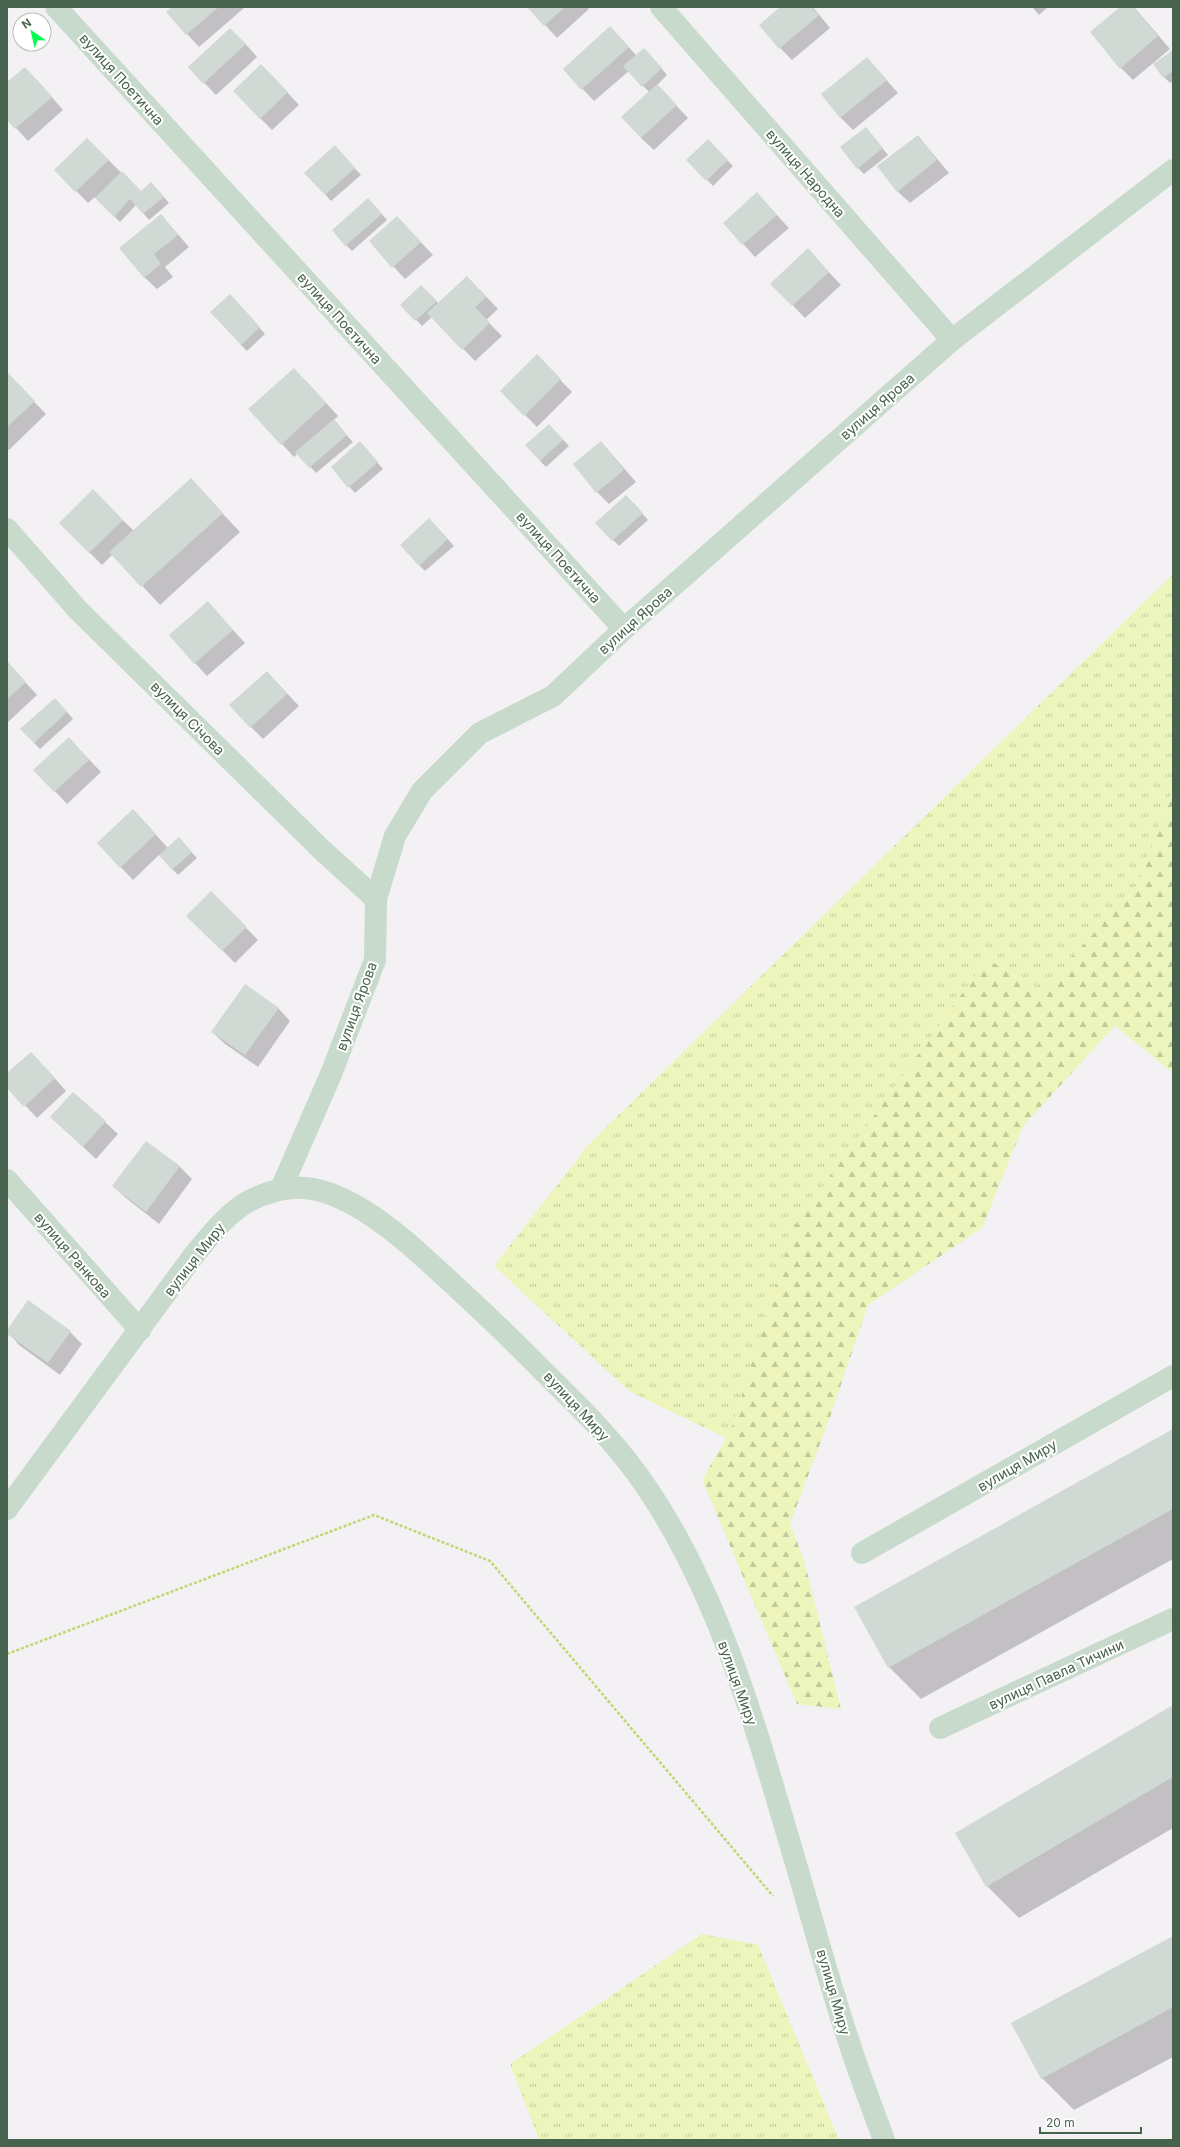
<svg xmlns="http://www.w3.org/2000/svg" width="1180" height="2147" viewBox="0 0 1180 2147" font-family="Inter,sans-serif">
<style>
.grass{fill:url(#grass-tufts)}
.forest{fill:url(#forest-firs)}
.shadow{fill:#0003}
.building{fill:#d0d9d3}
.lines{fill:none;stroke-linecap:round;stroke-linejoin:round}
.path{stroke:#bdd86f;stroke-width:2.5;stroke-dasharray:3 2;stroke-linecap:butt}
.minor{stroke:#c7dacb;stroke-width:22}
.labels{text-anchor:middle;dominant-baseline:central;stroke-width:4;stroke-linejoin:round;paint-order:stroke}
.street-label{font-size:14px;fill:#47624d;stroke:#fff}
</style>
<defs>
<pattern id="grass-tufts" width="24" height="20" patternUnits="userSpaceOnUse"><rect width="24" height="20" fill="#edf5bc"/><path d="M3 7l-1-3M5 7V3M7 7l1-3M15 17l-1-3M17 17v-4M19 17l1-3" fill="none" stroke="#c2ca9b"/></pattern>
<pattern id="forest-firs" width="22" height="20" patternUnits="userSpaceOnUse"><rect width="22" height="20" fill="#edf5bc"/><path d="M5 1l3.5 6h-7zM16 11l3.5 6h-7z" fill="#c2ca9b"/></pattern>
</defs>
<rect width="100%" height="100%" fill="#f3f1f4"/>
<!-- grass -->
<g class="grass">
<path d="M1173 574V789L1136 886 1042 992 986 959 728 1439 629 1391 494 1266 588 1145Z"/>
<path d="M702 1934 758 1945 839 2140H539L510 2064Z"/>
</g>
<!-- forest -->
<path class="forest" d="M1173 789V1073L1115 1026 1023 1126 982 1228 868 1305 830 1417 790 1524 804 1560 841 1709 797 1704 702 1480 731 1430 795 1225 987 959 1042 991 1136 886Z"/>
<!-- shadow -->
<g class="shadow">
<path d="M173 7H242L244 8 199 47 167 12Z"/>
<path d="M529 7H587L589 9 557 38Z"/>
<path d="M781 7H813L830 28 792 60 780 48Z"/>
<path d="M1032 7H1048L1039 15Z"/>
<path d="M1122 7H1134L1170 49 1133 80 1121 68Z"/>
<path d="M610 27 637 56 650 55 667 75 657 85 688 118 654 150 641 138 649 92 629 71 594 101 564 69Z"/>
<path d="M243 41 257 57 216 95 189 67Z"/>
<path d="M1173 51V81L1170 83 1164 77Z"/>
<path d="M867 58 898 93 853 130 840 117Z"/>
<path d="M274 78 299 105 272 130 260 118Z"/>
<path d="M37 80 63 110 28 141 7 118V84Z"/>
<path d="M866 128 888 155 864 174 858 168Z"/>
<path d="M918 136 949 173 910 203 897 191Z"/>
<path d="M87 139 141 192 157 189 169 203 149 220 136 205 120 222 95 197 88 203 56 170Z"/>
<path d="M708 141 733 166 713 186 688 160Z"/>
<path d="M341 153 361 175 331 201 306 173Z"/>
<path d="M757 194 789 228 755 257 724 223Z"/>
<path d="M374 205 387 220 352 251 346 245Z"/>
<path d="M161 215 189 247 165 267 173 277 157 289 144 277Z"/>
<path d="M397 217 433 255 405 279 370 241Z"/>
<path d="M808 250 841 285 805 318 772 284Z"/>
<path d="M421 286 438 303 479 289 498 309 486 320 502 336 475 361 432 317 422 326 402 305Z"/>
<path d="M236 302 265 334 247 351 241 345Z"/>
<path d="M537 356 572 392 537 427 501 391Z"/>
<path d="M8 375 46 414 9 450 7 448Z"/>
<path d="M306 381 338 416 333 421 353 442 316 473 298 453 294 457 282 444Z"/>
<path d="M555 431 569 446 546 467 540 461Z"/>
<path d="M601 442 636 482 609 504 597 492Z"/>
<path d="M366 449 383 469 355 493 332 467Z"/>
<path d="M191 480 240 532 160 605 113 554 102 565 60 523 93 491 134 531Z"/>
<path d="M632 502 648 520 619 546 597 523Z"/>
<path d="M435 525 454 546 425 571 419 565Z"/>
<path d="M208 603 245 643 207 676 170 636Z"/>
<path d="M7 662 37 695 7 723Z"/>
<path d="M267 672 299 706 263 739 251 727Z"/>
<path d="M61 705 73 719 40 749 34 743Z"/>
<path d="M81 751 101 772 67 804 35 770Z"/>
<path d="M145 823 168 848 185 845 197 858 178 875 159 855 133 880 98 843Z"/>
<path d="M211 892 258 940 235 963 188 916Z"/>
<path d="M278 1008 290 1021 258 1067 225 1044 212 1032Z"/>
<path d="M43 1065 66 1091 37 1118 7 1086V1074Z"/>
<path d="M73 1093 118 1134 96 1159 51 1117Z"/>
<path d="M146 1143 180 1167 192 1179 159 1224 126 1198 113 1186Z"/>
<path d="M7 1331 70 1332 82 1344 60 1375 19 1345Z"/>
<path d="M1173 1430V1559L921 1699 889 1667Z"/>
<path d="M1173 1706V1828L1019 1918 987 1886Z"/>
<path d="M1173 1937V2057L1074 2110 1042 2078Z"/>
</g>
<!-- building -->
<g class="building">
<path d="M172 7H219L186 35 166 12Z"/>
<path d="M527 7H565L544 26Z"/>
<path d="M780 7H812L819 15 779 49 759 25Z"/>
<path d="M1120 7H1134L1158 36 1120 69 1090 32Z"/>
<path d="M610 26 629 47 581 90 563 69Z"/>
<path d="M230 28 246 44 203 84 188 67Z"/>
<path d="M644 48 662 68 642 87 623 66Z"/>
<path d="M1173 50V71L1163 78 1153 64Z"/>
<path d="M867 57 887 80 840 118 821 94Z"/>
<path d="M261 64 288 92 260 119 233 91Z"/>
<path d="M25 67 52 97 15 129 7 120V82Z"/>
<path d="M657 84 677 105 641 138 621 117Z"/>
<path d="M866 127 883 148 857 169 840 147Z"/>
<path d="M918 135 937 160 897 192 877 166Z"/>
<path d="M87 138 109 160 75 192 54 170Z"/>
<path d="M708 139 728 160 706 181 686 160Z"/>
<path d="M335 145 355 168 325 195 304 173Z"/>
<path d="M122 171 141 191 151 182 164 197 143 214 130 199 114 217 95 198Z"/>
<path d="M757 192 777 215 742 245 723 223Z"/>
<path d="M368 198 382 214 345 246 332 230Z"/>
<path d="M161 214 178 235 154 254 161 264 144 278 119 248Z"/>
<path d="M397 216 421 242 392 268 369 241Z"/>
<path d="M808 248 829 272 792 306 770 284Z"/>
<path d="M467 276 486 297 475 307 490 323 462 350 427 313Z"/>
<path d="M421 285 437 301 415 321 400 305Z"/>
<path d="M230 294 260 327 241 345 210 312Z"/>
<path d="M537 354 561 379 524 416 500 391Z"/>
<path d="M294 368 326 403 281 445 248 409Z"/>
<path d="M8 373 35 401 7 427V374Z"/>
<path d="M334 419 347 435 309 468 295 452Z"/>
<path d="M549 424 563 440 540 461 525 445Z"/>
<path d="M360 441 378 462 348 488 331 467Z"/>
<path d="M601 441 624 470 596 493 573 464Z"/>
<path d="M191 478 223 513 141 587 109 552Z"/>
<path d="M93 489 123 520 89 553 59 523Z"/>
<path d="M626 495 643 513 612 541 595 523Z"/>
<path d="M429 518 448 539 419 566 400 545Z"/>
<path d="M208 601 233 630 194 664 169 635Z"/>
<path d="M7 661 26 682 7 699Z"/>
<path d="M267 671 287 694 250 728 229 705Z"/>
<path d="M55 698 67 712 34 743 20 729Z"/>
<path d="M69 737 89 760 54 792 33 770Z"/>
<path d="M133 809 156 834 120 868 97 843Z"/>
<path d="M179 837 192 852 172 870 159 855Z"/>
<path d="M211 891 247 927 222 951 186 916Z"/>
<path d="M245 984 279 1008 245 1055 211 1032Z"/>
<path d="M31 1052 55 1078 24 1107 7 1088V1073Z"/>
<path d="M73 1092 106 1121 83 1147 50 1117Z"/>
<path d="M146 1141 180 1166 146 1212 112 1186Z"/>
<path d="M28 1300 71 1331 48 1363 7 1334V1330Z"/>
<path d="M1173 1429V1509L888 1668 854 1607Z"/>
<path d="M1173 1705V1777L986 1887 955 1833Z"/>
<path d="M1173 1936V2007L1041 2079 1011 2023Z"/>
</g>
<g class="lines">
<!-- path -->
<path class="path" d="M7 1654 374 1515 490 1561 773 1896"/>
<!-- minor -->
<g class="minor">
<path d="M56 7 624 629"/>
<path d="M661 7 952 340"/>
<path d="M7 529 78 610 323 851 376 899"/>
<path d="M7 1180 140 1330"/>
<path d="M281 1189 331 1074 375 960 376 899 395 836 422 791 480 733 553 696 624 629 952 340 1173 170"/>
<path d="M7 1509 194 1255C210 1236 226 1214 249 1201 264 1193 287 1186 305 1188 350 1192 400 1235 431 1264 473 1302 514 1341 553 1381 587 1414 621 1449 647 1488 716 1590 752 1714 786 1830 808 1903 827 1977 851 2048 861 2079 873 2110 884 2140"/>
<path d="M862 1553 1173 1376"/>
<path d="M940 1728 1173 1619"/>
</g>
</g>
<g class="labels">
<!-- street labels -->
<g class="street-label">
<text transform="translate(122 79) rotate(48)">вулиця Поетична</text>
<text transform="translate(806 173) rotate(49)">вулиця Народна</text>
<text transform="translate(340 318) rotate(48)">вулиця Поетична</text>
<text transform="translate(877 406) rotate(-41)">вулиця Ярова</text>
<text transform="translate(559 557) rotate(48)">вулиця Поетична</text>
<text transform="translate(635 620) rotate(-42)">вулиця Ярова</text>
<text transform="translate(188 718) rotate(45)">вулиця Січова</text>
<text transform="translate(356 1006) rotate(-70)">вулиця Ярова</text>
<text transform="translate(73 1255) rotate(49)">вулиця Ранкова</text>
<text transform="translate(194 1259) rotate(-52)">вулиця Миру</text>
<text transform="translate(577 1406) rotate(47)">вулиця Миру</text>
<text transform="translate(1017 1465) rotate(-30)">вулиця Миру</text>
<text transform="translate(1056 1674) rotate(-25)">вулиця Павла Тичини</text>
<text transform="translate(738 1683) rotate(70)">вулиця Миру</text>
<text transform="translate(834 1992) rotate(74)">вулиця Миру</text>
</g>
</g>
<!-- border -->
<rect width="1180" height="2147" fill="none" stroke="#47624d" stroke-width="16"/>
<!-- north arrow -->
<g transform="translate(32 32) rotate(326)"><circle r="19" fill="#ffffff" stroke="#b5c0b8"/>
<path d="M0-3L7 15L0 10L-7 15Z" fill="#03fc51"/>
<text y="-6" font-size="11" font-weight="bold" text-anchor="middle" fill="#47624d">N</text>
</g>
<!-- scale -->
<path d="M1040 2127v6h101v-6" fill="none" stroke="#47624d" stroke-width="2"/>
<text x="1046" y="2127" font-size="12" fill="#47624d" stroke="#ffffff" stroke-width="3" paint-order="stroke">20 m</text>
</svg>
